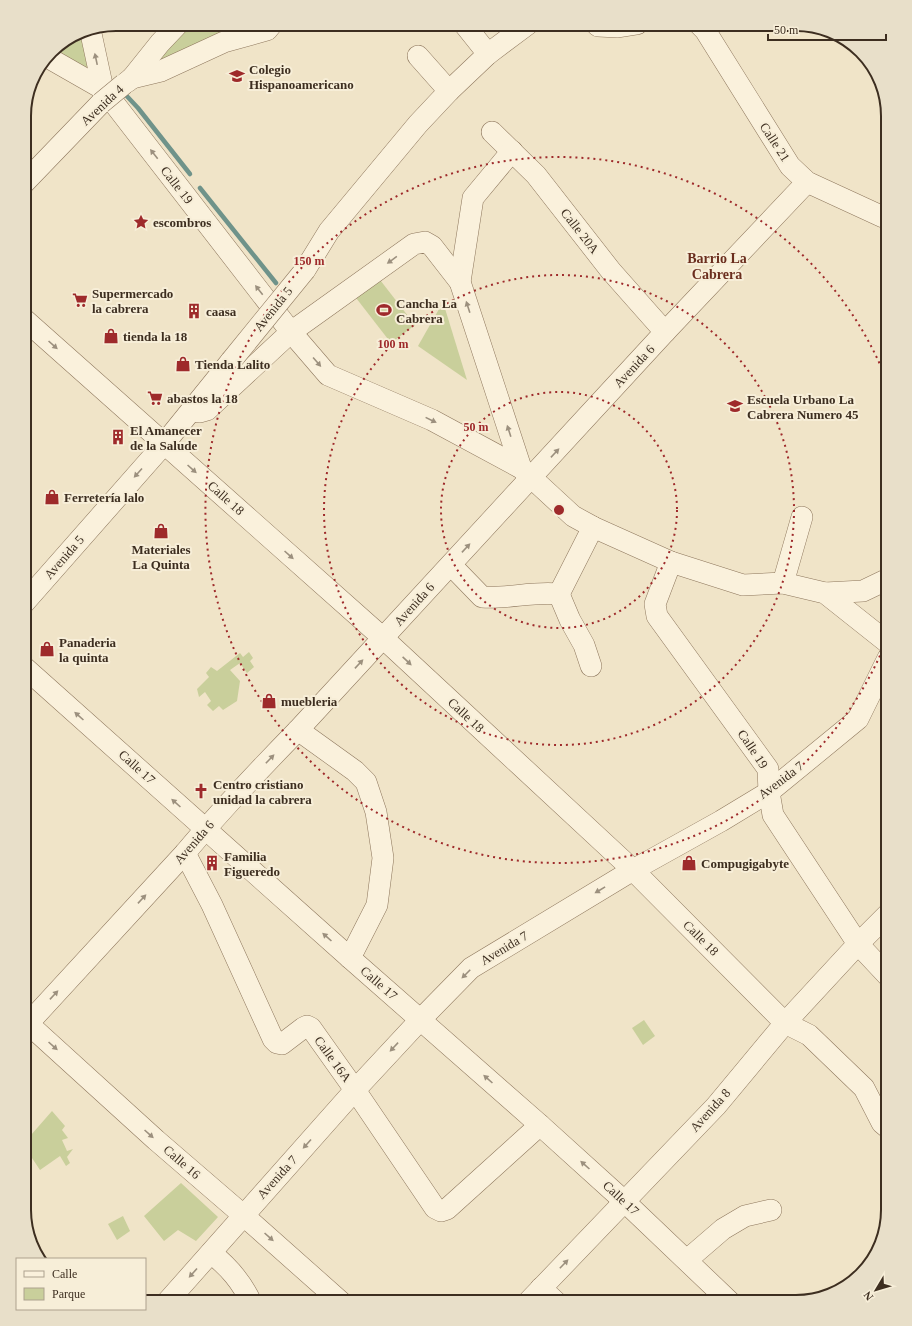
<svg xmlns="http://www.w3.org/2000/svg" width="912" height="1326" viewBox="0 0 912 1326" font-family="'Times New Roman',serif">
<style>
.green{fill:#c9cf9b}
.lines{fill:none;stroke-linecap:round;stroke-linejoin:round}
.stream{stroke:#6f938a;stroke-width:4.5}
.minor-casing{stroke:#8d765c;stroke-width:22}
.minor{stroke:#faf1dc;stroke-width:21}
.minor-bridge-casing{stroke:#8d765c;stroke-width:22;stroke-linecap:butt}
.minor-bridge{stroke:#faf1dc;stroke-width:21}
.oneway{fill:#9c907e}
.ring{fill:none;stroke:#9e2a2b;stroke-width:2;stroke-dasharray:2 4}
.labels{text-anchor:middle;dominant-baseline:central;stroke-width:4;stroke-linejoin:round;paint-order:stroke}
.poi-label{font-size:13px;font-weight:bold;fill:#3d2e20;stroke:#f7eed8;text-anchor:start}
.street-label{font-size:13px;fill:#3d2e20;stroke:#f7eed8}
.neighbourhood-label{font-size:14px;font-weight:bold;fill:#6b2e1e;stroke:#f7eed8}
.rim{fill:none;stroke:#3d2e20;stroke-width:2}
.centre{fill:#9e2a2b;stroke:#f7eed8;stroke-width:2}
.ring-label{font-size:12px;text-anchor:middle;font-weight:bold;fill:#9e2a2b;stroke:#f7eed8;stroke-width:4;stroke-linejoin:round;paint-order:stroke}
</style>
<rect width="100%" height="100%" fill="#f0e4c8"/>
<!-- green -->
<g class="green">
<path d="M177 24H247L142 69Z"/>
<path d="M81 31 97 82 52 50Z"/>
<path d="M377 276 415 325 391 343 353 294Z"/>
<path d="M443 302 467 380 418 346Z"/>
<path d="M249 652 253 658 250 661 254 667 247 673 240 663 230 670 240 681 237 701 223 710 219 706 213 711 207 705 211 701 205 692 199 697 197 689 209 677 206 673 211 667 217 671 240 653 243 657Z"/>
<path d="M644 1020 655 1036 643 1045 632 1028Z"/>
<path d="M52 1111 65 1126 62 1130 68 1138 62 1140 67 1151 73 1149 67 1157 70 1163 66 1166 60 1156 40 1170 28 1152 24 1149V1143Z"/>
<path d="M181 1183 218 1217 196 1241 178 1230 164 1241 144 1216Z"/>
<path d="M123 1216 130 1231 117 1240 108 1224Z"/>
</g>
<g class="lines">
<!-- stream -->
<g class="stream">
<path d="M123 92 138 108 190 174"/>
<path d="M200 188 276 283"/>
</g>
<!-- minor casing -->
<g class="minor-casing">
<g id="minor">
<path d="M464 24 488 54"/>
<path d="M596 24 598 26 618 27 637 24"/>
<path d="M699 24 705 30 790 166 807 182 883 217 888 215"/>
<path d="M90 29 103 89"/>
<path d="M418 56 449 91"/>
<path d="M47 57 103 89 291 332 328 375 432 420 521 468 573 516 593 527 671 562 743 585 783 583 825 593 888 643"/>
<path d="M132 78 161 71 224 42 267 30 272 24"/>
<path d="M127 82 132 78 160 43 178 24"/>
<path d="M492 132 536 175 611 271 665 332"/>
<path d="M24 183 101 103"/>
<path d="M305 270 329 231 418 124 449 91 488 54 528 24"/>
<path d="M460 282 473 198 512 151"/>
<path d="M24 319 383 638 633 870 785 1023 809 1035 864 1088 882 1123 888 1128"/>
<path d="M191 411 200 412 207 410 291 332 414 244 425 242 432 246 460 282 521 468"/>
<path d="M671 562 655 604 657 616 768 769 769 792 773 815 858 944 888 976"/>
<path d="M451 565 482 597C508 599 533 591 559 594"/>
<path d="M783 583 802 517"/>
<path d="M825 593 863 591 888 579"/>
<path d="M559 594 570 620 584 645 591 666"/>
<path d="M559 594 593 527"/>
<path d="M24 603 164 444 231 361"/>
<path d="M24 667 350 958 540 1125 624 1201 730 1302"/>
<path d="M298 730 355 771 366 782 376 812 383 858 377 905 350 958"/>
<path d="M185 853 212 905 273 1039 277 1043 282 1044 303 1028 307 1026 311 1028 355 1090 435 1208 441 1211 447 1209 540 1125"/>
<path d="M24 1020 156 1140 243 1215 341 1302"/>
<path d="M24 1028 185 853C221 810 259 770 298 730L665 332 807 182"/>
<path d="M211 1253C229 1267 241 1281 251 1302"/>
<path d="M687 1260 723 1229 745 1216 771 1210"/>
<path d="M541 1288 556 1302"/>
<path d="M167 1302 355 1090 421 1019 471 968 633 870 721 821 769 792 858 719 888 658"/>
<path d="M528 1302 716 1106 785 1023 858 944 888 914"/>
</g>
</g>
<!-- minor -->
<use href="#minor" class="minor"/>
<!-- minor-bridge casing -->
<g class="minor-bridge-casing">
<g id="minor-bridge">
<path d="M101 103 124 84"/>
<path d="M231 361 305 270"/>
</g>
</g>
<!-- minor-bridge -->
<use href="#minor-bridge" class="minor-bridge"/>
</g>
<!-- one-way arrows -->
<defs><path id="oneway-solid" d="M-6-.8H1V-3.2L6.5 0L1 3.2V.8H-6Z"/></defs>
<g class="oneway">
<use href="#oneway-solid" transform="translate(96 59) rotate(-102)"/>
<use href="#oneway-solid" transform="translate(154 154) rotate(-128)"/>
<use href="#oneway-solid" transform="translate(392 260) rotate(144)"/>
<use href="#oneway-solid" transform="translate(259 290) rotate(-128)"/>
<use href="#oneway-solid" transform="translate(468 307) rotate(-108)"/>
<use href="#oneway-solid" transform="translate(53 345) rotate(42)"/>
<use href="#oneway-solid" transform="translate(317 362) rotate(49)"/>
<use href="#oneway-solid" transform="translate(431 420) rotate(26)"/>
<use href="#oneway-solid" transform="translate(509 431) rotate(-108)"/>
<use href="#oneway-solid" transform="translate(555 453) rotate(-47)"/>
<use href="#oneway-solid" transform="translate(192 469) rotate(42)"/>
<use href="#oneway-solid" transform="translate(138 473) rotate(132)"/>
<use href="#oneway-solid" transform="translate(466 548) rotate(-47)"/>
<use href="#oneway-solid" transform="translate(289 555) rotate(42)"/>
<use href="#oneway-solid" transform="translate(407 661) rotate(43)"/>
<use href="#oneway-solid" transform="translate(359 664) rotate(-47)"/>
<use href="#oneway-solid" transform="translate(79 716) rotate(-138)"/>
<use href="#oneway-solid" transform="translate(270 759) rotate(-46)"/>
<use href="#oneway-solid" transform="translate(176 803) rotate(-138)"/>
<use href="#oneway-solid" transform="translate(600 890) rotate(149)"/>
<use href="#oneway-solid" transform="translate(142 899) rotate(-47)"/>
<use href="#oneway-solid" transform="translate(327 937) rotate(-138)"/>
<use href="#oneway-solid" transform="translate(466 974) rotate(135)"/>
<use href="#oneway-solid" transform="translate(54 995) rotate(-47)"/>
<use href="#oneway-solid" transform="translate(53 1046) rotate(42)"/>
<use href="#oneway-solid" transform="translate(394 1047) rotate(133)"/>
<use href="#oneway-solid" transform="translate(488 1079) rotate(-138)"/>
<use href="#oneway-solid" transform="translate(149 1134) rotate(42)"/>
<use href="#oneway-solid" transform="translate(307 1144) rotate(132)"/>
<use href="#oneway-solid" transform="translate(585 1165) rotate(-138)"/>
<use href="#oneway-solid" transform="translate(269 1237) rotate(42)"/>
<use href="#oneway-solid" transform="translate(564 1264) rotate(-46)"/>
<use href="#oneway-solid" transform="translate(193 1273) rotate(132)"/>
</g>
<!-- distance rings -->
<g class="ring">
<circle cx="559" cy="510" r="118"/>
<circle cx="559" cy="510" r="235"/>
<path d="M887 639A353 353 0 1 1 887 381"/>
</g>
<!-- icons -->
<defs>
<g id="school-bare" transform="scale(1.2)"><path d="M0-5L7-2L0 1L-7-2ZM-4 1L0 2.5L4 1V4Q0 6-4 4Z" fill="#9e2a2b" stroke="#f7eed8" stroke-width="2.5" paint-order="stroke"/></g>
<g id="sight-bare" transform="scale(1.2)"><path d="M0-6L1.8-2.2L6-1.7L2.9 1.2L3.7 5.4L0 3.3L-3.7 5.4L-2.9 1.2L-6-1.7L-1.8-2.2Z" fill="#9e2a2b" stroke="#f7eed8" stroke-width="2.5" paint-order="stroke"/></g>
<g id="supermarket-bare" transform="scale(1.2)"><path d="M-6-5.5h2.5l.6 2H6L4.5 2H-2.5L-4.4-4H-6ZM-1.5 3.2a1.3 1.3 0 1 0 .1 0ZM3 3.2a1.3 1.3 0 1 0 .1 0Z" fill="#9e2a2b" stroke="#f7eed8" stroke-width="2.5" paint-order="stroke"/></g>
<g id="stadium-bare" transform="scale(1.2)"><path d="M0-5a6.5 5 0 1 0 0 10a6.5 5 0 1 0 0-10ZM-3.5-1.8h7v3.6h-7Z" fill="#9e2a2b" stroke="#f7eed8" stroke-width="2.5" paint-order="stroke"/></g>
<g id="building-bare" transform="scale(1.2)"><path d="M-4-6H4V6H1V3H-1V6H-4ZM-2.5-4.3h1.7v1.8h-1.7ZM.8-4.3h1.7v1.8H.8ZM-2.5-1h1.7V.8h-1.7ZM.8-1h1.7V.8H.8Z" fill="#9e2a2b" stroke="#f7eed8" stroke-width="2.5" paint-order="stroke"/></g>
<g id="shop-bare" transform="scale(1.2)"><path d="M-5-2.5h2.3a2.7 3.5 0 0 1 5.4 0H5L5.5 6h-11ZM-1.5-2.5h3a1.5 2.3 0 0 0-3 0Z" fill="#9e2a2b" stroke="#f7eed8" stroke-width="2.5" paint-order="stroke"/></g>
<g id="church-bare" transform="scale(1.2)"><path d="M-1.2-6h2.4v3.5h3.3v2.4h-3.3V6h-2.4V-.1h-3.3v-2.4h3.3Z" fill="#9e2a2b" stroke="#f7eed8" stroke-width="2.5" paint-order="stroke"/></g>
</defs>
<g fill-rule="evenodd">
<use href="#school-bare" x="237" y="76"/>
<use href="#sight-bare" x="141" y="222"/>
<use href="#supermarket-bare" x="80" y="300"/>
<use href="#stadium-bare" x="384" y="310"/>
<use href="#building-bare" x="194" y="311"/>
<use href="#shop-bare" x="111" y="336"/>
<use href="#shop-bare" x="183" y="364"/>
<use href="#supermarket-bare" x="155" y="398"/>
<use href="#school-bare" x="735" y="406"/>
<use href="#building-bare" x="118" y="437"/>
<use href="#shop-bare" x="52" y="497"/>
<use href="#shop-bare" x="161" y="531"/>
<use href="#shop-bare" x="47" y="649"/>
<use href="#shop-bare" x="269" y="701"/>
<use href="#church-bare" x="201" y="791"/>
<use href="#building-bare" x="212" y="863"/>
<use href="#shop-bare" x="689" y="863"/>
</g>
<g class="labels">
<!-- poi labels -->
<g class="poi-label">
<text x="249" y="69">Colegio<tspan x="249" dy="15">Hispanoamericano</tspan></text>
<text x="153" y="222">escombros</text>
<text x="92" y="293">Supermercado<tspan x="92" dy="15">la cabrera</tspan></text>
<text x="396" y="303">Cancha La<tspan x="396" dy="15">Cabrera</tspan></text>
<text x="206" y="311">caasa</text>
<text x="123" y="336">tienda la 18</text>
<text x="195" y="364">Tienda Lalito</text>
<text x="167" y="398">abastos la 18</text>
<text x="747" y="399">Escuela Urbano La<tspan x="747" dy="15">Cabrera Numero 45</tspan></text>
<text x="130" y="430">El Amanecer<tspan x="130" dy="15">de la Salude</tspan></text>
<text x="64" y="497">Ferretería lalo</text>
<text x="161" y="549" text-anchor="middle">Materiales<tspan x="161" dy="15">La Quinta</tspan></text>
<text x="59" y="642">Panaderia<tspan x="59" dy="15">la quinta</tspan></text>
<text x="281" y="701">muebleria</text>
<text x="213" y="784">Centro cristiano<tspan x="213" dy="15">unidad la cabrera</tspan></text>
<text x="224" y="856">Familia<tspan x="224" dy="15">Figueredo</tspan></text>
<text x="701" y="863">Compugigabyte</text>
</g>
<!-- street labels -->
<g class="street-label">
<text transform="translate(102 105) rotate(-43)">Avenida 4</text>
<text transform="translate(775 142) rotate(57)">Calle 21</text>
<text transform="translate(177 185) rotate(52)">Calle 19</text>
<text transform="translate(580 231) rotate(52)">Calle 20A</text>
<text transform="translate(273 309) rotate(-51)">Avenida 5</text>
<text transform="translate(634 366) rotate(-47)">Avenida 6</text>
<text transform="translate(226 498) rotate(42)">Calle 18</text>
<text transform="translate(64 557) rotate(-49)">Avenida 5</text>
<text transform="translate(414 604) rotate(-48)">Avenida 6</text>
<text transform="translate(466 715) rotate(43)">Calle 18</text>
<text transform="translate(753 749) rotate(56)">Calle 19</text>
<text transform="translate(137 767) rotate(42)">Calle 17</text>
<text transform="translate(781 780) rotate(-37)">Avenida 7</text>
<text transform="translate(194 842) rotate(-49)">Avenida 6</text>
<text transform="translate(701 938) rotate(45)">Calle 18</text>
<text transform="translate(504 948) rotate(-31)">Avenida 7</text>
<text transform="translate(379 983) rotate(41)">Calle 17</text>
<text transform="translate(333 1059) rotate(54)">Calle 16A</text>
<text transform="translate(710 1110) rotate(-48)">Avenida 8</text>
<text transform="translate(182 1162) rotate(41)">Calle 16</text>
<text transform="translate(277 1177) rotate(-48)">Avenida 7</text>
<text transform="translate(621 1198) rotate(43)">Calle 17</text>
</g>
<!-- neighbourhood labels -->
<g class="neighbourhood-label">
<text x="717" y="258">Barrio La<tspan x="717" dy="16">Cabrera</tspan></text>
</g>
</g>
<!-- crop -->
<path d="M0 0H912V1326H0ZM116 31H796A85 85 0 0 1 881 116V1210A85 85 0 0 1 796 1295H116A85 85 0 0 1 31 1210V116A85 85 0 0 1 116 31Z" fill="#e8dfc9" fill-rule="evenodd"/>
<path class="rim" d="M116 31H796A85 85 0 0 1 881 116V1210A85 85 0 0 1 796 1295H116A85 85 0 0 1 31 1210V116A85 85 0 0 1 116 31Z"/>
<circle cx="559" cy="510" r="6" class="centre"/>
<g class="ring-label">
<text x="309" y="265">150 m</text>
<text x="393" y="348">100 m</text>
<text x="476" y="431">50 m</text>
</g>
<!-- legend -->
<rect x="16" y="1258" width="130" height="52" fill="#f7eed8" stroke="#ada18e"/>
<rect x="24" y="1271" width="20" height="6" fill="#faf1dc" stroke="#ada18e"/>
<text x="52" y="1278" font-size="12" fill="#3d2e20">Calle</text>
<rect x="24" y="1288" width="20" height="12" fill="#c9cf9b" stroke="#ada18e"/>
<text x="52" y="1298" font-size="12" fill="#3d2e20">Parque</text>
<!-- north arrow -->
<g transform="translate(876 1290) rotate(232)" stroke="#f7eed8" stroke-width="3" paint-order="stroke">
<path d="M0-3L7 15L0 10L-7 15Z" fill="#3d2e20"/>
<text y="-6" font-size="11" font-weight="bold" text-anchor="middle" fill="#3d2e20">N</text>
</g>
<!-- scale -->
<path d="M768 34v6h118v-6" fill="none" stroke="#3d2e20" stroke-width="2"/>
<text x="774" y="34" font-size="12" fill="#3d2e20" stroke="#f7eed8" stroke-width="3" paint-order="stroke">50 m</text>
</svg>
